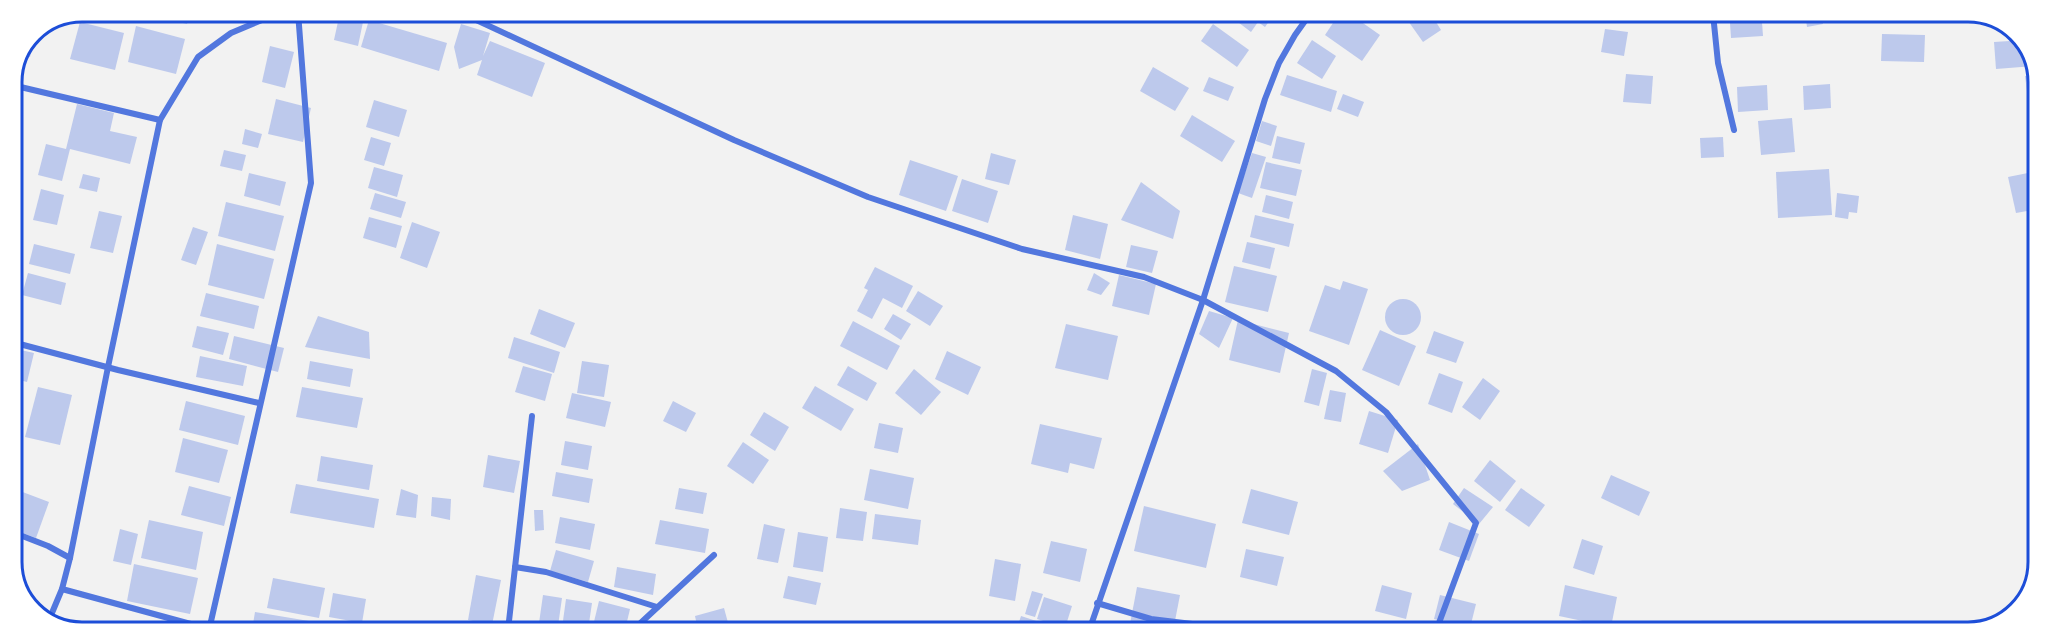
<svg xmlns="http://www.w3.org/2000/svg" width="2051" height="644" viewBox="0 0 2051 644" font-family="Ubuntu,sans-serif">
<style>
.building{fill:#bdc9ec}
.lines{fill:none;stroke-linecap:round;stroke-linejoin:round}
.minor{stroke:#5277de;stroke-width:6}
.rim{fill:none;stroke:#1d4ed8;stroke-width:3}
</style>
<rect width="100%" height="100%" fill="#f2f2f2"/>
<!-- building -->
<g class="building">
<path d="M159 12H190L187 24 158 17Z"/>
<path d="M1226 13 1261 14 1270 20 1265 27 1258 22 1251 32Z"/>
<path d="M1339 14H1350L1380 35 1362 61 1325 35Z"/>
<path d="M1412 14H1431L1441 30 1423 42 1406 18Z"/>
<path d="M1805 14H1821L1823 24 1807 27Z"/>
<path d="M339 17 363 22 358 46 334 40Z"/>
<path d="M369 20 447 43 439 71 361 47Z"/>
<path d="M80 22 124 33 115 70 70 59Z"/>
<path d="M1762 22 1763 36 1731 38 1730 23Z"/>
<path d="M461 24 490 33 483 56 490 41 545 63 532 97 477 75 482 60 459 69 454 47Z"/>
<path d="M1213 24 1249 50 1237 67 1201 41Z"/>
<path d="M136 26 185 39 176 74 128 62Z"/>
<path d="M1605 29 1628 32 1624 56 1601 52Z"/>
<path d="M36 31 30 57 23 55 33 32Z"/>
<path d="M1882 34 1925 35 1924 62 1881 61Z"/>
<path d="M1312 40 1336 56 1322 79 1297 63Z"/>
<path d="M2025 40 2034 66 1996 69 1994 42Z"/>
<path d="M270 46 294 52 285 88 262 82Z"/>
<path d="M1153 67 1189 88 1175 111 1140 91Z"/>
<path d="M1626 74 1653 76 1651 104 1623 102Z"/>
<path d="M1287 75 1337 91 1331 112 1280 95Z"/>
<path d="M2038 75 2039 105 2029 106 2025 76Z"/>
<path d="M1209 77 1234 87 1228 101 1203 91Z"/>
<path d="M1830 84 1831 108 1804 110 1803 86Z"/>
<path d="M1767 85 1768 110 1738 112 1737 87Z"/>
<path d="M1343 94 1364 102 1358 117 1337 109Z"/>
<path d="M276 99 311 108 303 142 268 134Z"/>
<path d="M374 100 407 110 399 137 366 127Z"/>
<path d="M77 104 114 113 110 131 137 137 130 164 70 149 62 181 38 175 46 144 66 149Z"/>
<path d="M1192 115 1235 141 1222 162 1180 136Z"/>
<path d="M1792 118 1795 152 1761 155 1758 121Z"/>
<path d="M1262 121 1277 126 1271 146 1256 141Z"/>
<path d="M2039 121 2038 154 2036 155 2032 122Z"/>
<path d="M245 129 262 134 258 148 242 144Z"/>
<path d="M1277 136 1305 143 1300 164 1272 158Z"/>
<path d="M371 137 391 143 384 166 364 160Z"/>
<path d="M1723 137 1724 157 1701 158 1700 138Z"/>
<path d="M224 150 246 155 242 171 220 166Z"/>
<path d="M991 153 1016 160 1009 185 985 179Z"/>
<path d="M1252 153 1266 157 1252 198 1238 193Z"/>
<path d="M910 160 958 176 946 211 899 195Z"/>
<path d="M1266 162 1302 170 1296 196 1260 188Z"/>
<path d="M374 167 403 175 397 197 368 188Z"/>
<path d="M1829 169 1832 215 1778 218 1776 172Z"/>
<path d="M2038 171V209L2016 213 2008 177Z"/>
<path d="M249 173 286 182 280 206 244 196Z"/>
<path d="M83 174 100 178 97 192 79 188Z"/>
<path d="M962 179 998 191 988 223 952 211Z"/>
<path d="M1141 182 1180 211 1173 239 1121 220Z"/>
<path d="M41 189 64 195 57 225 33 220Z"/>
<path d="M375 193 406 202 401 218 370 209Z"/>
<path d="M1837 193 1859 196 1857 213 1849 212 1848 219 1835 217Z"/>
<path d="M1266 195 1293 202 1289 219 1262 212Z"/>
<path d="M226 202 284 216 275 251 218 236Z"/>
<path d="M99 211 122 216 113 253 90 248Z"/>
<path d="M1073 215 1108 224 1100 259 1065 250Z"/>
<path d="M1255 215 1294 224 1289 247 1250 237Z"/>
<path d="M369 217 402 226 396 248 363 238Z"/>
<path d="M412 222 440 232 427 268 400 258Z"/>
<path d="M193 227 208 232 196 265 181 260Z"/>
<path d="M1247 242 1275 248 1270 269 1242 262Z"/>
<path d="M34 244 75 254 70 274 29 264Z"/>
<path d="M217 244 274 259 264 299 208 285Z"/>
<path d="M1131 245 1158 251 1152 273 1126 267Z"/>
<path d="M1234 266 1277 276 1268 312 1225 302Z"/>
<path d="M875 267 913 286 902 308 883 298 872 319 857 311 868 290 864 288Z"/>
<path d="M28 273 66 283 61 305 22 295Z"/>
<path d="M1094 273 1110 283 1101 295 1087 290Z"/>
<path d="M1119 275 1156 284 1149 315 1112 306Z"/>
<path d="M1343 281 1368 289 1349 345 1309 331 1325 285 1340 290Z"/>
<path d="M918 291 943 306 930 326 906 311Z"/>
<path d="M206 293 259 306 254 329 200 316Z"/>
<circle cx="1403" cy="317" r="18"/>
<path d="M539 309 575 323 565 348 530 334Z"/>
<path d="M1209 311 1233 318 1219 348 1199 334Z"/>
<path d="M893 314 911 324 901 340 884 329Z"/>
<path d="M318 316 369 332 370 359 305 347Z"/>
<path d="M1238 320 1289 333 1280 373 1229 360Z"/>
<path d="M853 321 900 346 887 370 840 346Z"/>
<path d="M1066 324 1118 336 1108 380 1055 368Z"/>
<path d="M197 326 229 333 223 355 192 347Z"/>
<path d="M1380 330 1416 346 1399 386 1362 370Z"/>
<path d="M1434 331 1464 342 1456 363 1426 353Z"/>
<path d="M234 336 284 348 278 372 229 359Z"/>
<path d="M514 337 560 352 554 373 508 358Z"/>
<path d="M12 348 34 353 27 382 12 378Z"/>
<path d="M947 351 981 367 968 395 935 379Z"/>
<path d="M200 356 247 366 243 386 196 377Z"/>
<path d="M310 361 353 369 350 387 307 379Z"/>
<path d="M582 361 609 365 604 397 577 393Z"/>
<path d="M523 366 552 374 545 401 515 392Z"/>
<path d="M848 366 877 383 867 401 837 385Z"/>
<path d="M914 369 941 392 921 415 895 393Z"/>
<path d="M1312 369 1327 373 1319 406 1304 402Z"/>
<path d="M1439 373 1463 382 1452 413 1428 404Z"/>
<path d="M1483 378 1500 391 1480 420 1462 407Z"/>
<path d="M815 386 854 409 841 431 802 408Z"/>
<path d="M38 387 72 395 60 445 25 437Z"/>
<path d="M302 387 363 398 357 428 296 417Z"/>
<path d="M1330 390 1346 393 1341 422 1324 419Z"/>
<path d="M572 393 611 402 605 427 566 418Z"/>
<path d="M186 401 245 416 238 445 179 430Z"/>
<path d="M673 401 696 413 686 432 663 421Z"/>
<path d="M1369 411 1398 420 1388 453 1359 444Z"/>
<path d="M764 412 789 427 775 451 750 435Z"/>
<path d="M879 423 903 428 898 453 874 448Z"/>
<path d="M1040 424 1102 438 1094 469 1070 463 1068 473 1031 464Z"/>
<path d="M183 438 228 450 219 483 175 472Z"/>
<path d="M565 441 592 446 588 470 561 465Z"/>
<path d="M743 442 769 460 753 484 727 466Z"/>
<path d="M1418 444 1430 480 1402 491 1383 471Z"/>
<path d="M488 455 520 461 514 493 483 487Z"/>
<path d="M321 456 373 465 369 490 317 481Z"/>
<path d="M1490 460 1516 481 1500 502 1474 481Z"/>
<path d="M870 469 914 478 908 509 864 500Z"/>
<path d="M556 472 593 479 589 503 552 496Z"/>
<path d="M1611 475 1650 492 1639 516 1601 498Z"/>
<path d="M296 484 379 499 374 528 290 513Z"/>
<path d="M189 486 231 497 224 526 181 515Z"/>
<path d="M12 488 49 502 36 538 12 529Z"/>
<path d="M679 488 707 493 703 514 675 509Z"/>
<path d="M1464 488 1493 507 1479 524 1453 504Z"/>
<path d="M1521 488 1545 505 1529 527 1505 510Z"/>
<path d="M401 489 418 495 416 518 396 515Z"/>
<path d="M1251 489 1298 502 1289 535 1242 523Z"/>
<path d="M432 497 451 499 450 520 431 516Z"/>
<path d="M1144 506 1216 524 1206 568 1134 551Z"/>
<path d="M840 508 867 512 863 541 836 538Z"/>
<path d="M534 510H543L544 530 535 531Z"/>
<path d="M875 514 921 520 918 545 872 539Z"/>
<path d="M560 517 595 524 590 550 555 543Z"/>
<path d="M149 520 203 532 196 570 141 558Z"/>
<path d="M660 520 709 529 705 553 655 544Z"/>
<path d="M1449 522 1479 534 1469 561 1439 550Z"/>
<path d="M764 524 785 529 778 563 757 559Z"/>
<path d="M120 529 138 534 131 565 113 561Z"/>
<path d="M798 532 828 537 823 572 793 567Z"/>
<path d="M1582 539 1603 546 1594 575 1573 568Z"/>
<path d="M1051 541 1087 549 1080 582 1043 573Z"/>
<path d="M1246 549 1284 557 1277 586 1240 577Z"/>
<path d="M556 550 594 561 588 582 550 571Z"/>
<path d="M995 559 1021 564 1015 601 989 596Z"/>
<path d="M134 564 198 578 190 614 127 601Z"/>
<path d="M617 567 656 574 653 595 614 587Z"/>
<path d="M476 575 501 580 492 625 468 620Z"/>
<path d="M788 576 821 583 816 605 783 598Z"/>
<path d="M273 578 325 588 319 618 267 608Z"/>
<path d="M1382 585 1412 593 1406 619 1375 611Z"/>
<path d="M1565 585 1617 597 1611 627 1559 616Z"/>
<path d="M1137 587 1180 595 1173 631H1162L1130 624Z"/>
<path d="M1032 591 1043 594 1035 617 1025 614Z"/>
<path d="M333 593 366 599 362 623 329 617Z"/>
<path d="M543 595 562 598 558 626 539 623Z"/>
<path d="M1440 595 1476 604 1470 628 1434 619Z"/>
<path d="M1044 597 1072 606 1065 628 1037 619Z"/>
<path d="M566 599 592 603 588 630 562 628Z"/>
<path d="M599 601 630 609 625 630H592Z"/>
<path d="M724 608 730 630H698L695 616Z"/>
<path d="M255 612 327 624 326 630H252Z"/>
<path d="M1021 616 1064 630V631H1016Z"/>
</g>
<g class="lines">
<!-- minor -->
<g class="minor">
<path d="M459 12 734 140 868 197 1022 249 1144 277 1203 300 1336 371 1386 412 1476 523 1436 631"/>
<path d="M1713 14 1718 63 1734 130"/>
<path d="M12 85 160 120"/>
<path d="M12 342 118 370 259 403"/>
<path d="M12 532 48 546 70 558"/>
<path d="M515 567 546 572 657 607"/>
<path d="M62 589 209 629"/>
<path d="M1097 603 1151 619 1250 631"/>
<path d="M49 620 62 589 70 558 108 367 160 120 198 57 231 33 281 12"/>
<path d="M209 630 311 183 298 12"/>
<path d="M508 630 532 416"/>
<path d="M633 630 714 555"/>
<path d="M1089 631 1203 300 1265 99 1279 63 1295 35 1310 14"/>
</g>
</g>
<!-- crop -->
<path d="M0 0H2051V644H0ZM82 22H1968A60 60 0 0 1 2028 82V562A60 60 0 0 1 1968 622H82A60 60 0 0 1 22 562V82A60 60 0 0 1 82 22Z" fill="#fff" fill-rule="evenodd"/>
<path class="rim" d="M82 22H1968A60 60 0 0 1 2028 82V562A60 60 0 0 1 1968 622H82A60 60 0 0 1 22 562V82A60 60 0 0 1 82 22Z"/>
</svg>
